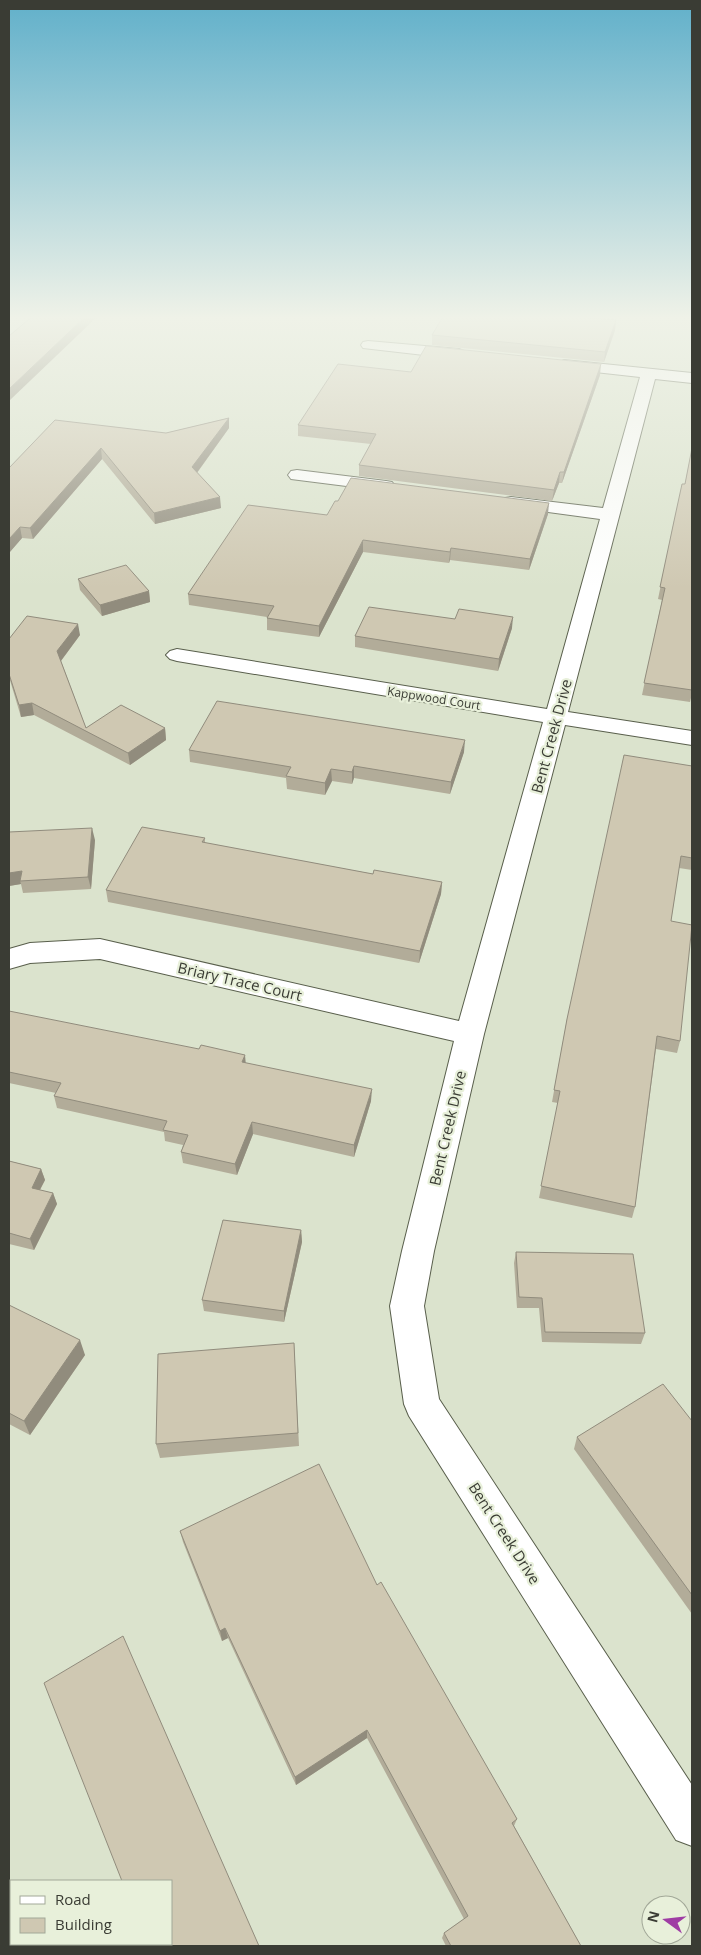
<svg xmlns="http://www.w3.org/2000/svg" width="701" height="1955" viewBox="0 0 701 1955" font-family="'Open Sans',sans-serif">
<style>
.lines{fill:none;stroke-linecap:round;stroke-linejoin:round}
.street-casing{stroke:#595f4c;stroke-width:2}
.street{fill:#fff;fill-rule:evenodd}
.wall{fill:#b2ac99}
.shaded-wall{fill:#918c7d}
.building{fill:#cfc8b2;stroke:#918c7d}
.labels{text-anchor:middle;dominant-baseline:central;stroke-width:4.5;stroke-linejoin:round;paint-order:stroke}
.far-street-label{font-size:12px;fill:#3a3c34;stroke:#e8f0da}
.street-label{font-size:15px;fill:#3a3c34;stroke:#e8f0da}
</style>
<rect width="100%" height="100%" fill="#dbe3cd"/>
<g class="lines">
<!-- street casing -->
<g class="street-casing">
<g id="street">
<path d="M368 341 459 349 464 351 467 354 464 357 459 359 363 348 361 345 363 342Z"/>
<path d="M564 360 692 373V383L655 379 568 712 692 731V745L565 725 484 1034 434 1251 424 1306 439 1399 692 1785V1846L676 1840 409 1416 404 1404 390 1306 402 1251 454 1041 100 959 30 963 9 969V949L30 943 100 939 459 1021 543 722 177 661 170 659 166 655 170 651 177 649 547 709 600 519 511 507 505 506 502 502 505 498 511 497 603 508 640 377 559 368 556 365 559 362Z"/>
<path d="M297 470 386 481 392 482 395 486 392 490 386 491 291 479 288 475 291 471Z"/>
</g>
</g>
<!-- street -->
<use href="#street" class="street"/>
</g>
<!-- wall -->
<g class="wall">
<path d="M515 317 616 320 615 330 604 362 432 345V335Z"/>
<path d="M411 372 600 375 562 483H559L552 501 359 476V465L371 444 298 436V425Z"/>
<path d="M229 418V428L197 473 221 508 155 524 102 459 33 539 22 538 9 553V468L166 433Z"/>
<path d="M692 448V694L690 702 642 695 662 600 658 599 674 521 685 484Z"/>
<path d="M548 514 529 570 450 560 449 563 363 552 319 637 267 630V617L189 605 188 594 327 515Z"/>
<path d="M78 579 149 591 150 602 102 616 80 590Z"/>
<path d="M455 619 512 628 498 671 355 647V636Z"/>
<path d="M80 635 61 661 86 728H165L166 740 130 765 34 715 21 717 9 677V639Z"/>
<path d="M189 750 464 752 450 794 354 778 352 784 332 781 325 795 287 789 286 778 190 762Z"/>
<path d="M692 766V870L679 868 671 921 680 1041 677 1053 656 1049 635 1207 632 1218 539 1198 558 1103 552 1102 567 1019Z"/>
<path d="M9 832 95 840 91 889 23 893 21 884 9 886Z"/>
<path d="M205 838V843L373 874 442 882 441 894 419 963 108 902 106 890Z"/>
<path d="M9 1011 246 1063 371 1101 354 1157 253 1134 237 1175 183 1163 181 1152 183 1145 165 1141 164 1132 57 1108 54 1096 56 1093 9 1083Z"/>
<path d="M9 1161 41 1169 45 1180 40 1190 53 1193 57 1204 34 1250 9 1244Z"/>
<path d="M301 1230 302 1242 284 1322 204 1311 202 1300Z"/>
<path d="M516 1252 645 1333 641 1344 542 1342 539 1308H517L514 1263Z"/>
<path d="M9 1305 85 1355 30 1435 9 1424Z"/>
<path d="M294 1343 299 1446 160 1458 156 1444Z"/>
<path d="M692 1421V1614L574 1449 577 1437Z"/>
<path d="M180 1531 377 1585 517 1819 514 1826 581 1946H446L442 1938 444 1933 464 1919 367 1738 296 1785 228 1638 222 1641 183 1542Z"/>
</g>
<!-- shaded-wall -->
<g class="shaded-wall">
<path d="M87 315H99L9 401V389Z"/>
<path d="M616 320 615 330 604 362 605 352Z"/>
<path d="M601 364 600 375 562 483 564 472Z"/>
<path d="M229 418V428L193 478 192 467Z"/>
<path d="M101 448 102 459 33 539 30 528Z"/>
<path d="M560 472 559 483 552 501 554 490Z"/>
<path d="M220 497 221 508 155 524 154 513Z"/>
<path d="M549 503 548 514 529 570 530 559Z"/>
<path d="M20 527 22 538 9 553V539Z"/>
<path d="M363 540V552L319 637V626Z"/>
<path d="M451 548 450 560 449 563 450 552Z"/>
<path d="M149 591 150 602 102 616 100 605Z"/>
<path d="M513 617 512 628 498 671 499 659Z"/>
<path d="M78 624 80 635 60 662 57 651Z"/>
<path d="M32 703 34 715 21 717 19 705Z"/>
<path d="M165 728 166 740 130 765 128 753Z"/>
<path d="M465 740 464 752 450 794 451 782Z"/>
<path d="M354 766V778L352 784V772Z"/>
<path d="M331 769 332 781 325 795V783Z"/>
<path d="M92 828 95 840 91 889 88 877Z"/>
<path d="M22 871 20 881 21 884 9 886V873Z"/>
<path d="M442 882 441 894 419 963 420 951Z"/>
<path d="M245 1055 246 1066 242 1062Z"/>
<path d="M372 1089 371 1101 354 1157V1145Z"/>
<path d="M252 1122 253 1134 237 1175 235 1164Z"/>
<path d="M41 1169 45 1180 35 1199 32 1188Z"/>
<path d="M53 1193 57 1204 34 1250 30 1239Z"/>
<path d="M301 1230 302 1242 284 1322V1311Z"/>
<path d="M80 1340 85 1355 30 1435 24 1421Z"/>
<path d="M225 1628 228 1638 222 1641 220 1631Z"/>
<path d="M367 1730V1738L296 1785 295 1777Z"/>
</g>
<!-- building -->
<g class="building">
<path d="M34 315H87L9 389V336Z"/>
<path d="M444 315H488L515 317 516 315H554L616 320 605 352 432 335Z"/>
<path d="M426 346 601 364 564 472H560L554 490 359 465 376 434 298 425 338 364 411 372Z"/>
<path d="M229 418 192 467 220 497 154 513 101 448 30 528 20 527 9 539V468L55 420 166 433Z"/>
<path d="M692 448V690L644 683 665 588 660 587 674 521 682 484H685Z"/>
<path d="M351 478 549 503 530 559 451 548 450 552 363 540 319 626 267 618 274 606 188 594 248 505 327 515 335 501H338Z"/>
<path d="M126 565 149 591 100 605 78 579Z"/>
<path d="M369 607 455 619 459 609 513 617 499 659 355 636Z"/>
<path d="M27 616 78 624 57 651 86 728 121 705 165 728 128 753 32 703 19 705 9 674V639Z"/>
<path d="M217 701 465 740 451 782 354 766 352 772 331 769 325 783 286 776 291 767 189 750Z"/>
<path d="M624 755 692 766V858L681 856 671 921 692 925 680 1041 657 1036 635 1207 541 1186 560 1091 554 1090 567 1019Z"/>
<path d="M142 827 205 838 202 842 373 874 374 870 442 882 420 951 106 890Z"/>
<path d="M92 828 88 877 20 881 22 871 9 873V832Z"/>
<path d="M9 1011 199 1049 201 1045 245 1055 242 1062 372 1089 354 1145 252 1122 235 1164 181 1152 188 1135 163 1130 167 1121 54 1096 61 1083 9 1072Z"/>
<path d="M9 1161 41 1169 32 1188 53 1193 30 1239 9 1233Z"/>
<path d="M223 1220 301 1230 284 1311 202 1300Z"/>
<path d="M516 1252 633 1254 645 1333 545 1332 542 1298 519 1297Z"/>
<path d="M9 1305 80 1340 24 1421 9 1413Z"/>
<path d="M294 1343 298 1433 156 1444 158 1354Z"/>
<path d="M663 1384 692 1421V1595L577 1437Z"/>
<path d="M319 1464 377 1585 381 1582 517 1819 512 1823 581 1946H451L444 1933 468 1916 367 1730 295 1777 225 1628 220 1631 180 1531Z"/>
<path d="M123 1636 259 1946H147L146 1944H171V1881H122L44 1683Z"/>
</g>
<!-- sky -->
<linearGradient id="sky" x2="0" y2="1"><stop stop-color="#61b0ca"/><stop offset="0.54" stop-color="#eff2e8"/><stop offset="1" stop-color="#eff2e8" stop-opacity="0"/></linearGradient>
<rect width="701" height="588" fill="url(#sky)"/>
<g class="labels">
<!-- far-street labels -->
<g class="far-street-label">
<text transform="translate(434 698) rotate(9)">Kappwood Court</text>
</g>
<!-- street labels -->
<g class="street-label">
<text transform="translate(551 736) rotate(-75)">Bent Creek Drive</text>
<text transform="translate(240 981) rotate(13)">Briary Trace Court</text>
<text transform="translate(447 1128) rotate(-77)">Bent Creek Drive</text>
<text transform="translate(505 1533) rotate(57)">Bent Creek Drive</text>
</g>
</g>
<!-- border -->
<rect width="701" height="1955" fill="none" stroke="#3a3c34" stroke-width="20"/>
<!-- legend -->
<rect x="10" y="1880" width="162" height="65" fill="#e8f0da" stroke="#a2a898"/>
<rect x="20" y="1896" width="25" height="8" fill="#ffffff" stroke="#a2a898"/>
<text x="55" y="1905" font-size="15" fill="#3a3c34">Road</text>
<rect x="20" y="1918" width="25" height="15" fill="#cfc8b2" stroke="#a2a898"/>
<text x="55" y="1930" font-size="15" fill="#3a3c34">Building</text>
<!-- north arrow -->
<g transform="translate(666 1920) rotate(285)"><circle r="24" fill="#e8f0da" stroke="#a2a898"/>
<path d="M0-4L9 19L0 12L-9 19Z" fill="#9f3da4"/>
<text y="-8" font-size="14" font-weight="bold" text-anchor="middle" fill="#3a3c34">N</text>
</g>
</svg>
